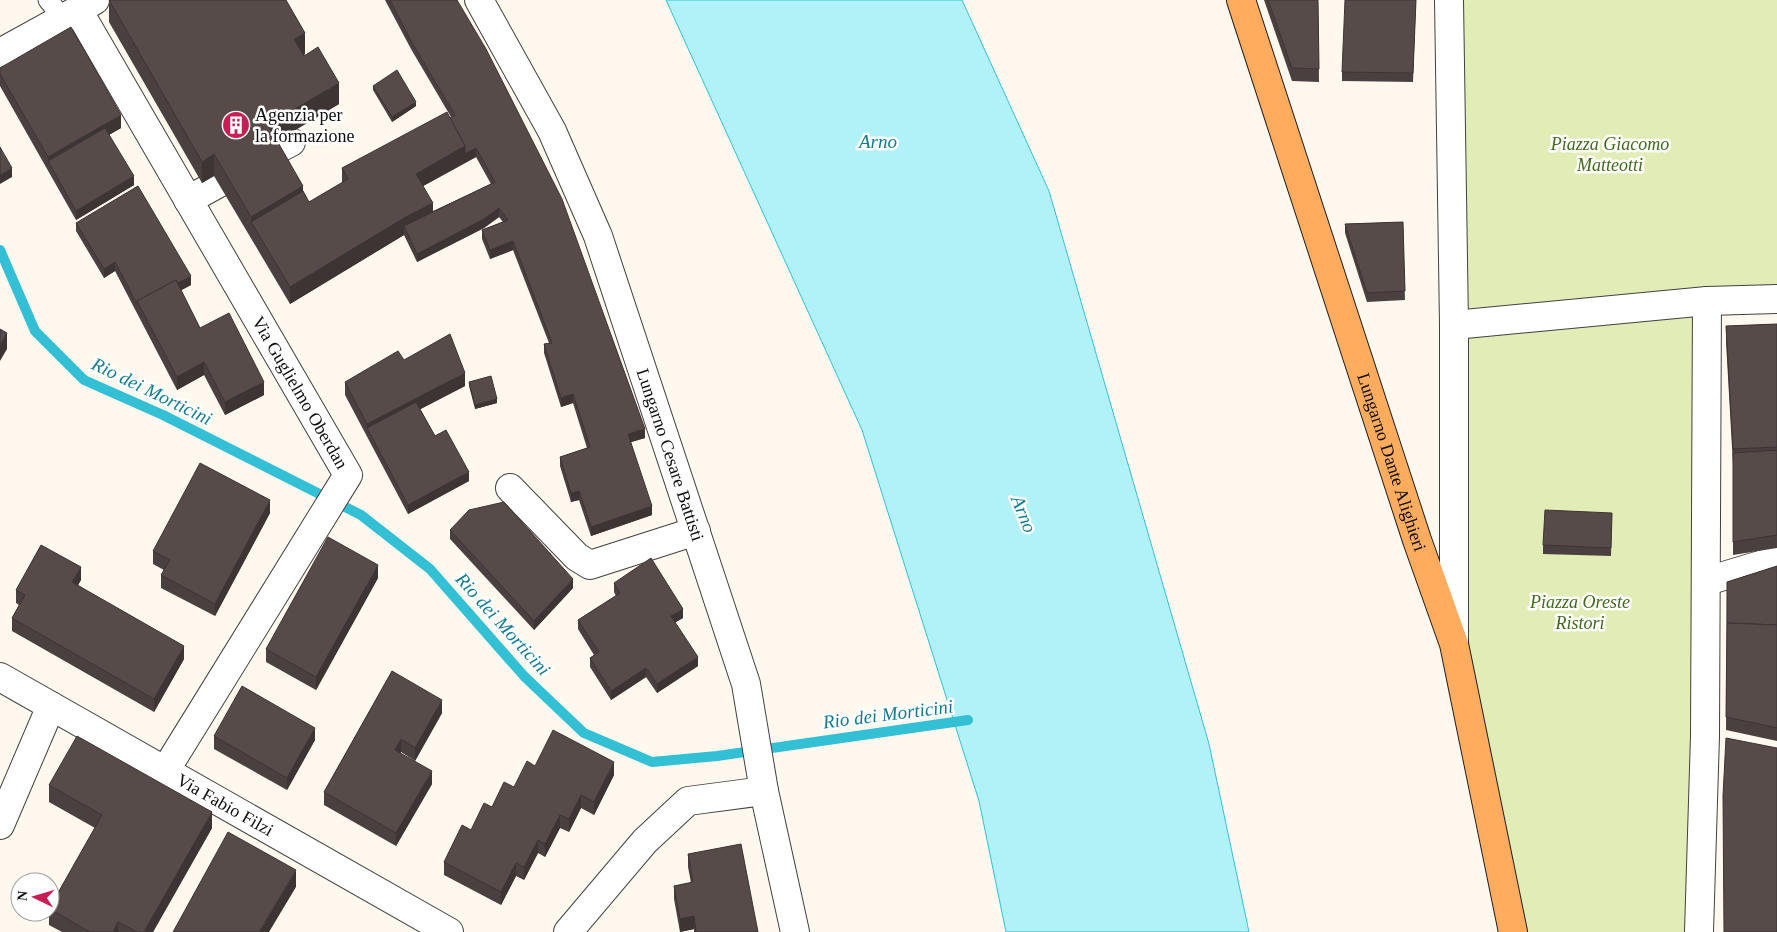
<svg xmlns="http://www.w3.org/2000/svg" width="1777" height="932" viewBox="0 0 1777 932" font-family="'Times New Roman',serif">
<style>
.green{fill:#e1ecb7}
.water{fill:#b1f2f9;stroke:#34c0d4}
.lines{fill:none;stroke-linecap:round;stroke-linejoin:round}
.stream{stroke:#34c0d4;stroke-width:10}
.service-casing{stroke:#414141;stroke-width:21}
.pedestrian-casing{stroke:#414141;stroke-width:30}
.minor-casing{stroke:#414141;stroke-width:30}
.primary-casing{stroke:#1f1f1f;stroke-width:30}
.service{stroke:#fff;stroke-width:19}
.pedestrian{stroke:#fff;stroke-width:28}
.minor{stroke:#fff;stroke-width:28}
.primary{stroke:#ffac5f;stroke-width:28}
.wall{fill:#4b4040;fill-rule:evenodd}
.shaded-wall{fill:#3d3434}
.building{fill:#574b4a;stroke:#3d3434}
.labels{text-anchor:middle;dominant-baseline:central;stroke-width:5;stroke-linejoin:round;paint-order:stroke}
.poi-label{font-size:18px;fill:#0e0e0e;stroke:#fff;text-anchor:start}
.park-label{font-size:18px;font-style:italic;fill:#416a1b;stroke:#fff}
.street-label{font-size:18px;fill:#0e0e0e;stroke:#fff}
.water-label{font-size:19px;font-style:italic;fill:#117c90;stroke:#fff}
</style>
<rect width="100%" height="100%" fill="#fff8ef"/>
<!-- green -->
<path class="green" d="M1449 0H1777V299L1708 301 1699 932H1513L1454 644Z"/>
<!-- water -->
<path class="water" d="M666 0H962L1049 191 1209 744 1249 932H1006L979 801 862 430Z"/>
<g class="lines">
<!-- stream -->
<path class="stream" d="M0 250 35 331 84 380 163 415 361 515 430 569 524 676 584 733 652 762 717 756 968 720"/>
<!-- service casing -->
<g class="service-casing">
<path id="service" d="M48 0 63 18"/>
</g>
<!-- pedestrian casing -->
<g class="pedestrian-casing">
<g id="pedestrian">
<path d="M272 152 291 142"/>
<path d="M188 200 219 183"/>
</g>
</g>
<!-- minor casing -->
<g class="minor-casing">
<g id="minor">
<path id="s1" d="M95 0 78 10 348 475 165 771"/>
<path id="s2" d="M479 0 552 131 598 236 746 684 764 791 795 932"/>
<path d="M1449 0 1454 325V641"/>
<path d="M0 53 78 10"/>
<path d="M1454 325 1707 301 1777 299"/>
<path d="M510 488 577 557 590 565 696 531"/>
<path d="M1707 581 1777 560"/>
<path id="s3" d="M0 677 449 932"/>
<path d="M0 825 51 706"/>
<path d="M568 932 645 841 688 801 764 791"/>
<path d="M1699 932 1705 736 1707 301"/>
</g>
</g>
<!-- primary casing -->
<g class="primary-casing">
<g id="primary">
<path id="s4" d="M1241 0 1417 540 1454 644 1513 932"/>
</g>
</g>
<!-- service -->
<use href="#service" class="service"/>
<!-- pedestrian -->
<use href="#pedestrian" class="pedestrian"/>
<!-- minor -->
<use href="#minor" class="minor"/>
<!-- primary -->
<use href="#primary" class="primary"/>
</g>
<!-- wall -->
<g class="wall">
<path d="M109 0 305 54 304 55 339 104 277 141 309 202 342 183V168L451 117 411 49 385 0H457L645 438 631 442 652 515 591 536 579 500 571 502 560 466V457L587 448 573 403 561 407 544 353V344L549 343 513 250 490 259 482 239V230L503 222 499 217 484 228 417 262 404 235 290 304 214 176 202 183 109 22ZM476 157 491 184 433 211 423 186Z"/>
<path d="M1264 0H1318L1319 82 1292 81Z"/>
<path d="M1416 0 1413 82 1342 81V72Z"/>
<path d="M0 68 121 128 109 135 134 185 76 220 0 86Z"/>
<path d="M373 86 416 106 392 122 373 90Z"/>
<path d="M1403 222 1405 300 1367 302 1345 233V224Z"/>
<path d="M76 223 191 285 181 290 200 328 264 395 225 415 204 375 177 390 115 271 104 278 76 231Z"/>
<path d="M1777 324V548L1733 555V465L1726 342V326Z"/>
<path d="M404 360 465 386 420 409 435 436 469 481 408 514 345 395V382Z"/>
<path d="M469 382 497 403 475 409 469 386Z"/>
<path d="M270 513 215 616 161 588V575L164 570 153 564V551Z"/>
<path d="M1612 513 1611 556 1543 554V545Z"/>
<path d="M450 530 573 588 534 630 450 539Z"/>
<path d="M1777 566V741L1726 730 1727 582Z"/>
<path d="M378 578 316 690 266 662V649Z"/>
<path d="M81 580 78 585 184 659 154 712 12 631V618L19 605 16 603V590Z"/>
<path d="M614 583 683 618 675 622 698 666 657 693 646 677 611 700 590 667V658L594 655 578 629V620L616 596 614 592Z"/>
<path d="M392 671 442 713 415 761 401 752 400 753 432 784 396 846 324 805V792Z"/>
<path d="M214 736 315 740 287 790 214 749Z"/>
<path d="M535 766 614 775 594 815 581 808 569 832 560 828 545 857 538 853 524 880 516 876 501 905 444 875V862L471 830 492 807 514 787Z"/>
<path d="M49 785 212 828 153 932H62L49 925V912H50V907L95 828 49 802Z"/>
<path d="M688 854 758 932H694V929L680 932 674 899V886L691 883 688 867Z"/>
</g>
<!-- shaded-wall -->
<g class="shaded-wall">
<path d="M305 33V54L294 61V39Z"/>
<path d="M339 83V104L268 146V125Z"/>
<path d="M416 102V106L392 122V117Z"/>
<path d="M121 115V128L51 168 48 161V170V157Z"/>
<path d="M465 146 476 148V157L416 190V174Z"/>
<path d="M214 154V176L202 183V162Z"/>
<path d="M12 168V177L0 184V175Z"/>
<path d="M134 176V185L76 220V211Z"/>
<path d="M303 186V208L251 222V217Z"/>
<path d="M433 203V219L404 226V235L290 304V287L404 218Z"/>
<path d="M499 208V217L484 228 417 262V254Z"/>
<path d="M513 241V250L490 259V250Z"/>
<path d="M115 262V271L104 278V269Z"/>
<path d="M191 276V285L143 311 139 304Z"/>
<path d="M7 333V349L0 361V345Z"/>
<path d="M204 362V375L177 390V377Z"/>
<path d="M465 373V386L371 435 367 428V424Z"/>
<path d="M264 382V395L225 415V402Z"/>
<path d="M573 394V403L561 407V398Z"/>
<path d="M497 399V403L475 409V405Z"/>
<path d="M645 429V438L628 443V434Z"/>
<path d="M469 472V481L408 514V505Z"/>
<path d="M579 491V500L571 502V493Z"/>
<path d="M270 500V513L215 616V604Z"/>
<path d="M652 506V515L591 536V527Z"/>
<path d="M378 565V578L316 690V677Z"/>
<path d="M81 567V580L72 595V582Z"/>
<path d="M573 579V588L534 630V621Z"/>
<path d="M683 609V618L671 625V616Z"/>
<path d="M184 646V659L154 712V699Z"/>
<path d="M698 657V666L657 693V684Z"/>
<path d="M646 668V677L611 700V691Z"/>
<path d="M442 700V713L415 761V748Z"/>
<path d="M315 728V740L287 790V778Z"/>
<path d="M401 739V752L395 763V750Z"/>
<path d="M614 762V775L594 815V802Z"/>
<path d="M432 771V784L396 846V833Z"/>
<path d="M581 795V808L569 832V819Z"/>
<path d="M212 812V828L153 932H144Z"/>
<path d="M560 815V828L545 857V844Z"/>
<path d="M538 840V853L524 880V867Z"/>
<path d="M516 863V876L501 905V892Z"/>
<path d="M296 870V887L269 932H259Z"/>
<path d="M694 916V929L680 932V919Z"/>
<path d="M118 922V932H113Z"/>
</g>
<!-- building -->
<g class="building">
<path d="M109 0H286L305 33 294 39 304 56 318 47 339 83 268 125 303 186 251 217 214 154 202 162Z"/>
<path d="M390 0H457L486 49 562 199 645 429 628 434 652 506 591 527 579 491 571 493 560 457 590 447 573 394 561 398 544 344 552 343 513 241 490 250 482 230 508 220 499 208 484 219 417 254 404 226 495 182 476 148 465 154V146L450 118 455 115 411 41Z"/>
<path d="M1268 0H1318L1319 69 1292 68Z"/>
<path d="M1345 0H1416L1413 73 1342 72Z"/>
<path d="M71 27 121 115 48 157 0 74V68Z"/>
<path d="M397 70 416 102 392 117 373 86Z"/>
<path d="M447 112 465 146 416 174 433 203 404 218 290 287 251 222 303 191 309 202 348 179 342 168Z"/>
<path d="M105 128 134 176 76 211 48 161Z"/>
<path d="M0 147 12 168 0 175Z"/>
<path d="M138 186 191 276 178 283 176 280 137 301V304L115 262 104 269 76 223Z"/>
<path d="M1403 222 1405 291 1367 293 1345 224Z"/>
<path d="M176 280 200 328 229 313 264 382 225 402 204 362 177 377 137 301Z"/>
<path d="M1777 324V447L1733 449 1726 326Z"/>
<path d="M0 329 7 333 0 345Z"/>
<path d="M450 334 465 373 367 424 345 382 398 351 404 360Z"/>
<path d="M491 376 497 399 475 405 469 382Z"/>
<path d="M416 402 435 436 446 430 469 472 408 505 367 428Z"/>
<path d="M1777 450V535L1733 542V453Z"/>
<path d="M200 463 270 500 215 604 161 575 170 560 153 551Z"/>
<path d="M504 502 573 579 534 621 450 530 469 510Z"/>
<path d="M1545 510 1612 513 1611 548 1543 545Z"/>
<path d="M328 537 378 565 316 677 266 649Z"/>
<path d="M41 545 81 567 72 582 184 646 154 699 12 618 25 595 16 590Z"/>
<path d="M651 558 683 609 671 616 698 657 657 684 646 668 611 691 590 658 599 652 578 620 620 593 614 583Z"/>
<path d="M1777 566V625L1727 623V582Z"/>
<path d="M1727 623 1777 625V728L1726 717Z"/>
<path d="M392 671 442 700 415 748 401 739 395 750 432 771 396 833 324 792Z"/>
<path d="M242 686 315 728 287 778 214 736Z"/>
<path d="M553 730 614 762 594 802 581 795 569 819 560 815 545 844 538 840 524 867 516 863 501 892 444 862 462 825 471 830 484 803 492 807 504 782 514 787 527 761 535 766Z"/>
<path d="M77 736 212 812 144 932H137L118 922 113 932H90L50 909V907L102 815 49 785Z"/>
<path d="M1726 738 1777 748V932H1724L1723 796Z"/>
<path d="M228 832 296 870 259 932H173Z"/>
<path d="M741 844 758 932H696L694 916 680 919 674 886 693 882 688 854Z"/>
</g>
<!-- icons -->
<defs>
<g id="building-disc" transform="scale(1.4375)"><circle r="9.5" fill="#c61f55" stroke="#fff"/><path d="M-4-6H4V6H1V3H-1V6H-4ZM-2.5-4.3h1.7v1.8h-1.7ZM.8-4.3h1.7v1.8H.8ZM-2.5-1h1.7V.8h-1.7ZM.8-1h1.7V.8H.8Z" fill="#fff"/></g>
</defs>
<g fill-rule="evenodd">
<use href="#building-disc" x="236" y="125"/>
</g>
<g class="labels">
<!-- poi labels -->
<g class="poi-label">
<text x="255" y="115">Agenzia per<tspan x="255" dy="21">la formazione</tspan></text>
</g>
<!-- park labels -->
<g class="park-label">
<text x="1610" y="144">Piazza Giacomo<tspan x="1610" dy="21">Matteotti</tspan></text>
<text x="1580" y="602">Piazza Oreste<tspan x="1580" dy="21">Ristori</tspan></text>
</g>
<!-- street labels -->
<g class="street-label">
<text stroke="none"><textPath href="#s1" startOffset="462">Via Guglielmo Oberdan</textPath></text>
<text stroke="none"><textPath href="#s2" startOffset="495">Lungarno Cesare Battisti</textPath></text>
<text stroke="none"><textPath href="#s4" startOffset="486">Lungarno Dante Alighieri</textPath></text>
<text stroke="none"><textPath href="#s3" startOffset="259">Via Fabio Filzi</textPath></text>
</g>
<!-- water labels -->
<g class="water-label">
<text x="878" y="141">Arno</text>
<text transform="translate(152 391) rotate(26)">Rio dei Morticini</text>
<text transform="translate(1024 514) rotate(68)">Arno</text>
<text transform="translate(503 624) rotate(48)">Rio dei Morticini</text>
<text transform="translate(888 714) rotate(-7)">Rio dei Morticini</text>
</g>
</g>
<!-- north arrow -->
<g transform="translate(35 897) rotate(275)"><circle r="24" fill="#ffffff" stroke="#9f9f9f"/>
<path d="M0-4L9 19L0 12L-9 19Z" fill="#c61f55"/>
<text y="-8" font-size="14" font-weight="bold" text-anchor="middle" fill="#0e0e0e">N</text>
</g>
</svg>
